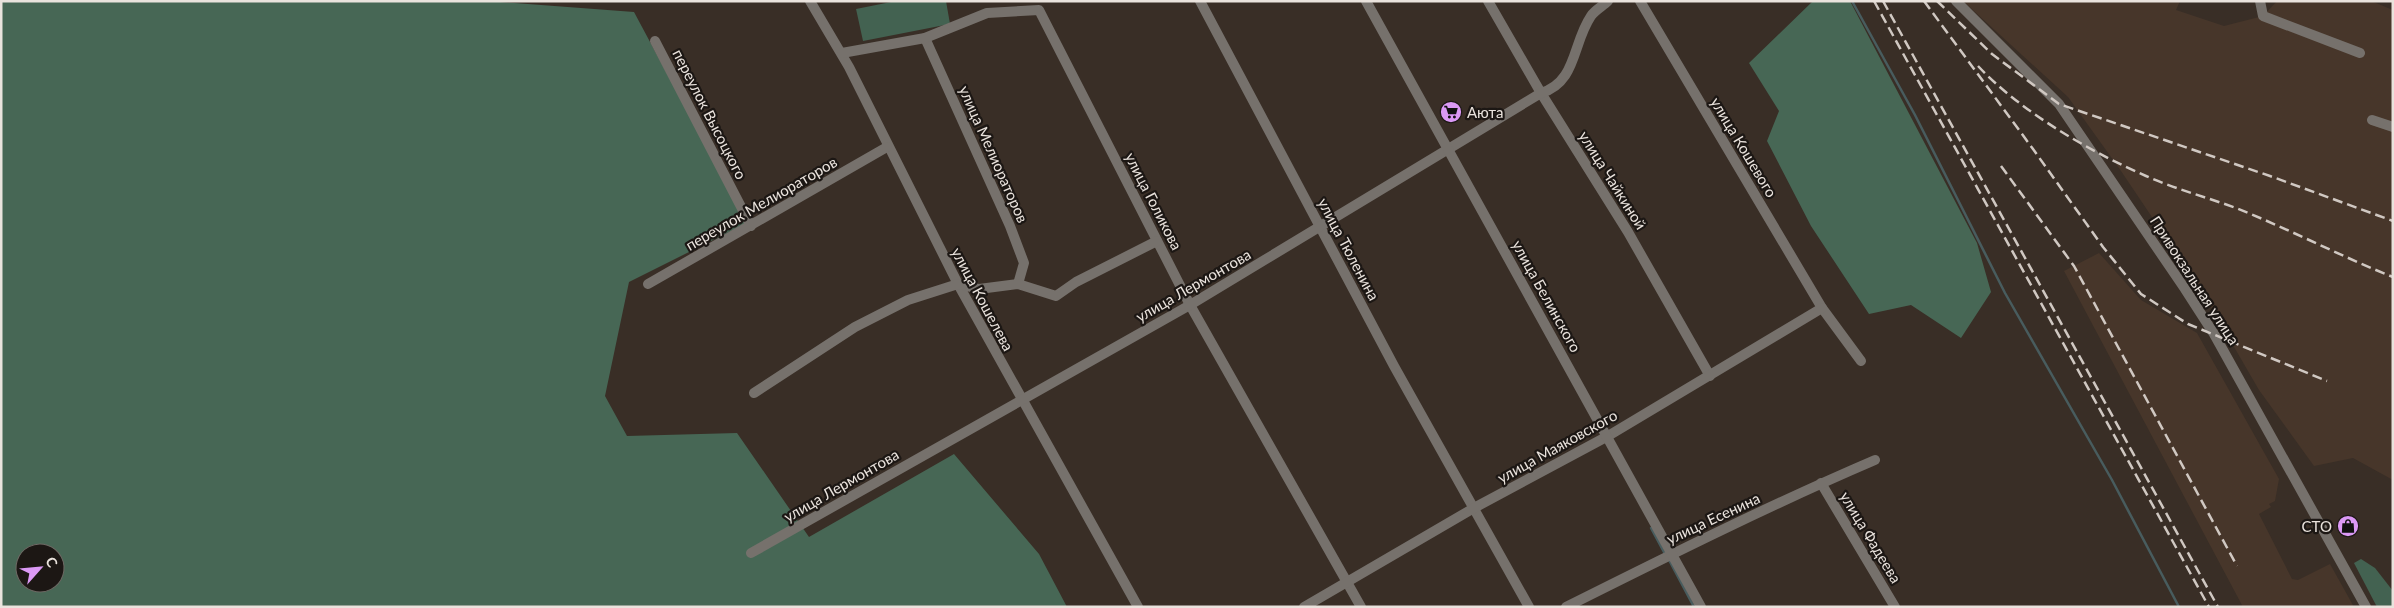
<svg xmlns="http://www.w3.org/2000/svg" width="2394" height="608" viewBox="0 0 2394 608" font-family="Lato,sans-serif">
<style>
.built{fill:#47362a}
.green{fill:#436251}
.forest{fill:#476755;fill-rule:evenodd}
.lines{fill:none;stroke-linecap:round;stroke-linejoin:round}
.stream{stroke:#485c5e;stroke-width:2.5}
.minor{stroke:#76716c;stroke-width:10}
.tertiary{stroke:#76716c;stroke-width:10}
.rail{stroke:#d0c8c2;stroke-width:2.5;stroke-dasharray:10 5;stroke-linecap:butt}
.labels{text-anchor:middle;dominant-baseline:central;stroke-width:4.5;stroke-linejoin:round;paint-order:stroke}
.poi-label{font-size:15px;fill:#eae3dd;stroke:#1c1714;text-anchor:start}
.street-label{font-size:15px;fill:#eae3dd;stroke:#1c1714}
</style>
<rect width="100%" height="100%" fill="#392e26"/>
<!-- built -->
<g class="built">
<path d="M1963 1H2180L2176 10 2224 26 2263 16 2277 1H2371L2393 10V480L2353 458 2314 466 2259 390 2201 290 2121 171 2068 97Z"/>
<path d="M2099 253 2141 300 2197 333 2279 479 2275 501 2269 504 2271 507 2259 514 2292 579 2298 580 2330 564 2354 607H2243L2064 271Z"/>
</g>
<!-- green -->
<g class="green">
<path d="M896 1H946L950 24 863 41 856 9Z"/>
<path d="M2361 559 2375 568 2393 591V607H2377L2354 563Z"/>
</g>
<!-- forest -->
<g class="forest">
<path d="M1 1H487L634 12 747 223 629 282 605 396 627 436 737 433 809 537 954 454 1039 554 1067 607H1ZM25 553H55V583H25Z"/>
<path d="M1813 1H1850L1977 243 1991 292 1961 338 1911 305 1869 314 1811 226 1767 141 1779 111 1749 63Z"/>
</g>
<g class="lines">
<!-- stream -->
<g class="stream">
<path d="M1852 1 1915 115 2005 293 2112 480 2179 607"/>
<path d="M1651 528 1665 554"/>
<path d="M1668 558 1694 607"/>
</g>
<!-- minor -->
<g class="minor">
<path d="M810 1 849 67 958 284 1138 607"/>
<path d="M1200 1 1394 366 1529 607"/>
<path d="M1488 1 1541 93 1628 232 1710 376"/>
<path d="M1640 1 1822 308 1861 361"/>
<path d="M2260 1 2263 16 2360 53"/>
<path d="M925 38 1010 226 1024 263 1018 284"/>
<path d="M655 41 751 226"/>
<path d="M842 53 925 38 987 13 1039 10 1190 305 1361 607"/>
<path d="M2372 120 2393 127"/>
<path d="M648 284 887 147"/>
<path d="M754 393 855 327 908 300 958 284 979 289 1018 284 1056 296 1076 282 1157 241"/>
<path d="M1821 483 1895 607"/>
<path d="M751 553 1190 305 1541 93C1577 82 1572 44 1591 16 1595 10 1603 6 1608 1"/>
<path d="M1304 607 1474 508 1608 436 1822 308"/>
<path d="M1566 607C1668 556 1770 505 1875 460"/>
</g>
<!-- tertiary -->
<g class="tertiary">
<path d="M1366 1 1701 607"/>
<path d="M1956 1 2059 104 2185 289 2214 334 2366 607"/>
</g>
<!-- rail -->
<g class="rail">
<path d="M1874 1 2209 607"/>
<path d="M1883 1 2218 607"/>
<path d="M1924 1 2033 149 2103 247 2141 294 2188 324 2327 381"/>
<path d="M1937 1 1992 54 2059 104 2270 176 2393 221"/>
<path d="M1978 66C2021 112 2089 151 2146 176 2175 189 2206 197 2236 208 2289 229 2340 256 2393 277"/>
<path d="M2001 166 2074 266 2237 566"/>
</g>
</g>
<!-- icons -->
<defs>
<g id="supermarket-disc" transform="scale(1.125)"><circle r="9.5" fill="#db99f5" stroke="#1c1714"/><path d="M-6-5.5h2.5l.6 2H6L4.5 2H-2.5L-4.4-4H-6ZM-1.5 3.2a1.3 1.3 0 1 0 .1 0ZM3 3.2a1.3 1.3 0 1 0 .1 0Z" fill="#111"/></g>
<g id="shop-disc" transform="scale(1.125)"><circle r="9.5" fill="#db99f5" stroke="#1c1714"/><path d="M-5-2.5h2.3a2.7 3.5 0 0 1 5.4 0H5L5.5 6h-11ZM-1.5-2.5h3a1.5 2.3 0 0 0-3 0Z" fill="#111"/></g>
</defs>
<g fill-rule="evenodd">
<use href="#supermarket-disc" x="1451" y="112"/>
<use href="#shop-disc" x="2348" y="526"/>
</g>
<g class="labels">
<!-- poi labels -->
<g class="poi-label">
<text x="1467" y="112">Аюта</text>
<text x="2332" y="526" text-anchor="end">СТО</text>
</g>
<!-- street labels -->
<g class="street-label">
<text transform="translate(710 114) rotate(63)">переулок Высоцкого</text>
<text transform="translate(1744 147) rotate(59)">улица Кошевого</text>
<text transform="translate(994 154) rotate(66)">улица Мелиораторов</text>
<text transform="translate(1613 180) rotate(58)">улица Чайкиной</text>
<text transform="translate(1154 201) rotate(63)">улица Голикова</text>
<text transform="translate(761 203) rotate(-30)">переулок Мелиораторов</text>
<text transform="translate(1349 249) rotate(62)">улица Тюленина</text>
<text transform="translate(2195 280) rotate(57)">Привокзальная улица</text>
<text transform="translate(1193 285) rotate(-30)">улица Лермонтова</text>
<text transform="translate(1547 296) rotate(61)">улица Белинского</text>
<text transform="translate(983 299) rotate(62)">улица Кошелева</text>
<text transform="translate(1557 446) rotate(-29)">улица Маяковского</text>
<text transform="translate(841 485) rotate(-30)">улица Лермонтова</text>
<text transform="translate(1713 518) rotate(-25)">улица Есенина</text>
<text transform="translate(1871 537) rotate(59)">улица Фадеева</text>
</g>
</g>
<!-- border -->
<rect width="2394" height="608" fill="none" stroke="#eae3dd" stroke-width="5"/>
<!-- north arrow -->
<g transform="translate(40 568) rotate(63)"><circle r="24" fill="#1c1714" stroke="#6e6964"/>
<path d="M0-4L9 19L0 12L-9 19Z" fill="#db99f5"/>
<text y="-8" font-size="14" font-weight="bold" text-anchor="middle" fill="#eae3dd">С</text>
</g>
</svg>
